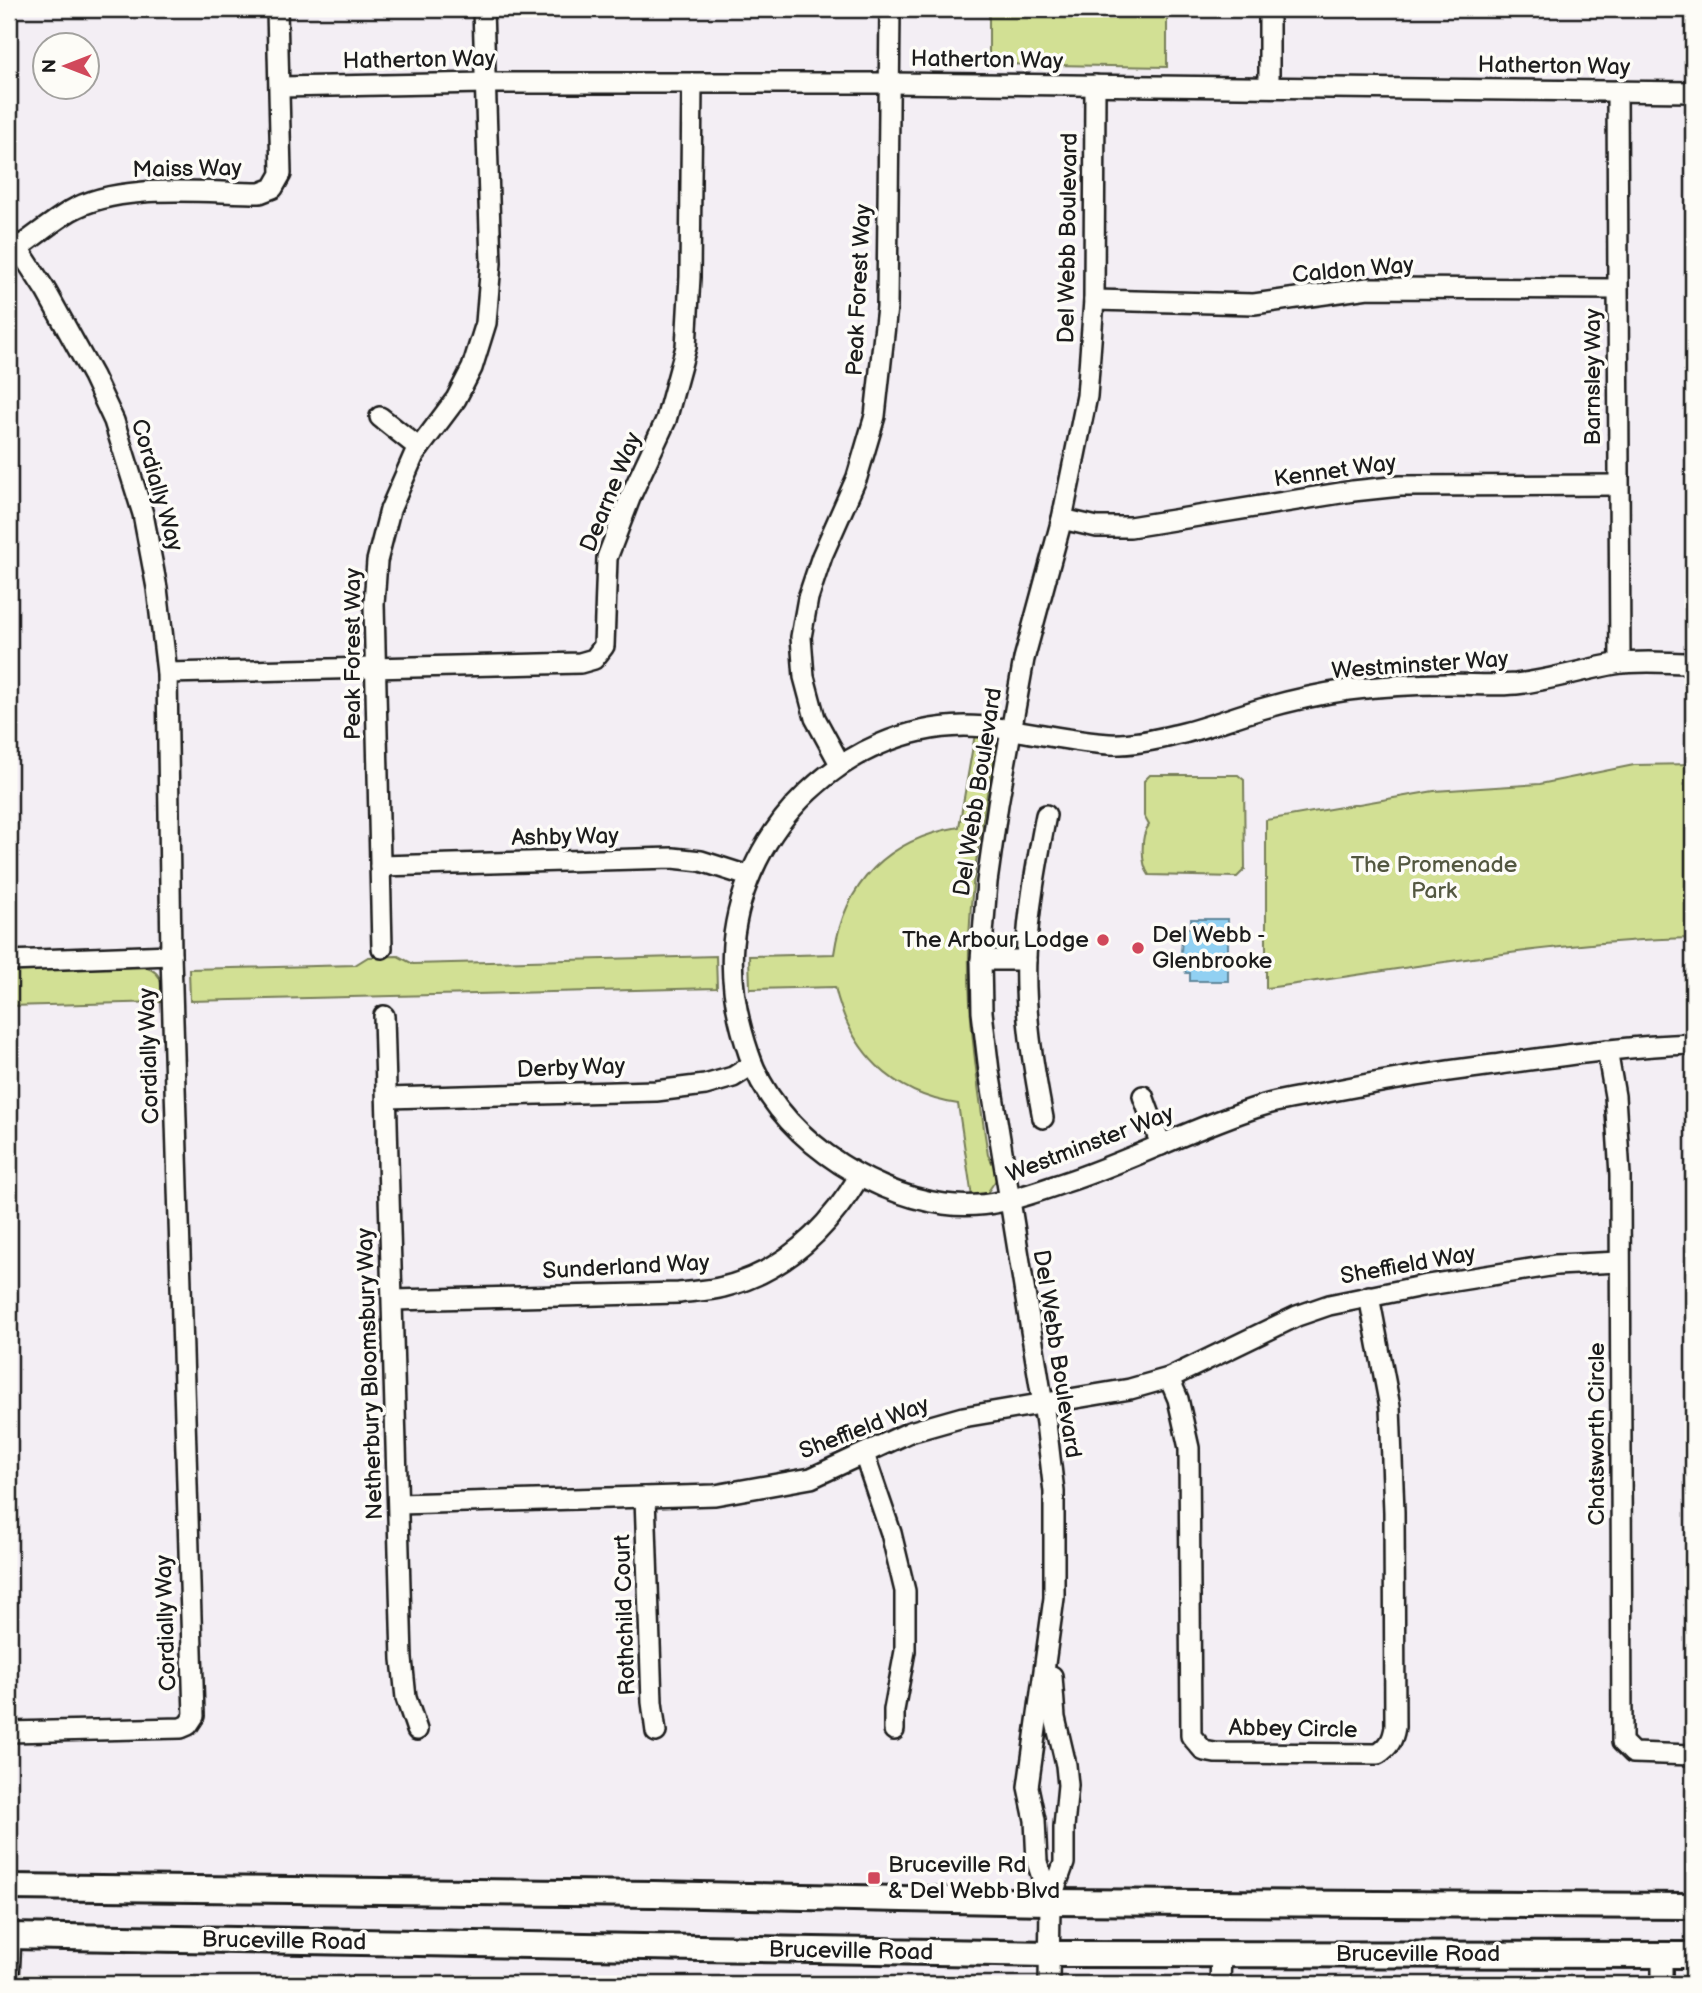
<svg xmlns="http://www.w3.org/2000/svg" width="1702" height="1993" viewBox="0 0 1702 1993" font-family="'Balsamiq Sans',sans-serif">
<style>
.green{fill:#d2e094;stroke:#777e58;stroke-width:2}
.water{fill:#91d0f2;stroke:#62889c;stroke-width:2}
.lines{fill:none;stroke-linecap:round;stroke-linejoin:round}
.minor-casing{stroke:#1c1c1c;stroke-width:24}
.major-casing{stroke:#1c1c1c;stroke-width:30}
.minor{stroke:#fdfcf7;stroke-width:19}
.major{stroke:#fdfcf7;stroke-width:24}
.poi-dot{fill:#d1495b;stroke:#fdfcf7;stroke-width:2.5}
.labels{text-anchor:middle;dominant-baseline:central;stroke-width:7;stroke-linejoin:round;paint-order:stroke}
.street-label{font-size:23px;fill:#1c1c1c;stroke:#fdfcf7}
.park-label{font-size:23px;fill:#535740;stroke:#fdfcf7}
.poi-label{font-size:23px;fill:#1c1c1c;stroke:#fdfcf7;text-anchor:start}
</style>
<rect width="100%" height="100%" fill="#f3eef4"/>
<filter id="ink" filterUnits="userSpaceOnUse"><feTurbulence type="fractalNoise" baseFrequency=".0143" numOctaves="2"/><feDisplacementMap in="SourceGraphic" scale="14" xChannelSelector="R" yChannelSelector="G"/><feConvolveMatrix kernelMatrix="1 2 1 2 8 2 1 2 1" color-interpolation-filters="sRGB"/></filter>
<g filter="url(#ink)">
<!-- green -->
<g class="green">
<path d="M989 9H1167V67L989 64Z"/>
<path d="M975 734C987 735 996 739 998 752 1000 762 991 772 989 782 985 807 981 832 977 856 960 960 972 1052 988 1155L995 1168 996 1180 987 1193 972 1197 958 1104C891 1094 850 1051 835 987L750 989 749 956 834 954C844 882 889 839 959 827Z"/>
<path d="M1693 764V938C1550 941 1408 969 1266 988V820L1434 791 1540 784 1634 765Z"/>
<path d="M1150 775H1238L1244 780 1245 869 1237 877 1149 875C1141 864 1140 836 1149 825L1144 816V781Z"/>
<path d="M398 956 413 964 716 956 717 988 190 1001 189 969 355 965 368 957Z"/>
<path d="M142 967C163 970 162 984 163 1002L9 1006V970Z"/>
</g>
<!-- water -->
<path class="water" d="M1191 919H1228V981H1190V973H1186C1179 956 1180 944 1186 928H1191Z"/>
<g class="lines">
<!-- minor casing -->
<g class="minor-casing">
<g id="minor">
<path d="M1269 86V9"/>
<path d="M280 87 485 83H888L1693 92"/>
<path d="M1617 91 1620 663"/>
<path d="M9 239 18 248 46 291 93 376 114 421 143 514 157 588 167 673 171 955 194 1716 188 1725 181 1728 9 1732"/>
<path d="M18 248C35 236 52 222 70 211 119 182 204 193 260 193L273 188 281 174 277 9"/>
<path d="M1094 300 1254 304 1368 288 1617 289"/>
<path d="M380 417 419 448"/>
<path d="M1062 519 1097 527H1130L1353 491 1400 486 1618 485"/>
<path d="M1693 663C1668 663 1640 660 1615 664 1582 670 1550 680 1516 684 1494 686 1471 684 1449 684 1416 684 1381 686 1348 690 1320 694 1289 701 1261 709 1232 717 1204 729 1175 735 1155 740 1130 745 1109 744 1061 741 1013 726 964 726 845 728 744 827 733 944 730 981 737 1019 749 1054 774 1132 865 1193 944 1204 988 1210 1022 1197 1063 1183 1131 1161 1194 1127 1261 1106 1282 1099 1305 1097 1327 1092 1382 1081 1437 1072 1493 1065 1559 1056 1626 1046 1693 1044"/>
<path d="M167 673 580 663 594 659 604 646 607 558 632 493 666 420 686 347 690 277 692 84"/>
<path d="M840 764 815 718 804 677 801 637 808 598 822 556 857 477 875 416 887 307 890 9"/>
<path d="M380 866 673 858 701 861 748 876"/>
<path d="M382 948 374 604 377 561 390 510 414 455 456 399 472 368 486 323 491 263 483 9"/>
<path d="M981 960H1026"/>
<path d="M9 961 171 955"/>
<path d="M384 1016 402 1659 406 1698 417 1730"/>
<path d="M1607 1050 1615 1096 1620 1175 1622 1742 1633 1753 1693 1755"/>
<path d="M1143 1096 1161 1145"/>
<path d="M387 1098 656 1091 705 1085 733 1077 752 1065"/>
<path d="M1043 1118C1033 1065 1024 1012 1026 958 1028 910 1037 862 1046 815"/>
<path d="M393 1300 679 1293C693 1291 709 1291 723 1287 784 1272 827 1230 859 1177"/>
<path d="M1169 1378 1178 1399 1189 1448 1191 1736 1204 1751 1215 1753 1378 1754C1389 1747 1393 1740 1395 1727L1394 1512 1390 1407 1369 1296"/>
<path d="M864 1454 891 1533 905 1591V1651L894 1710V1730"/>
<path d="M645 1497 652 1702 656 1732"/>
<path d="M399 1504 715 1495 811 1478 910 1432 963 1417 1130 1389 1169 1378 1297 1316 1329 1305 1422 1286 1556 1265 1619 1262"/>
<path d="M1050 1902 1064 1863V1827L1068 1785 1066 1765 1055 1718 1052 1676"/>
<path d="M1662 1955V1984"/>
<path d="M9 1978 11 1936"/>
<path d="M1049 1984 1050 1902 1037 1862 1035 1820 1028 1787 1054 1598V1492L1046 1423 989 1071 982 1012 981 960 987 882 998 804 1024 659 1062 519 1087 396 1094 300 1095 85"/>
<path d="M1220 1984 1221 1954"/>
</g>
</g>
<!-- major casing -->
<g class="major-casing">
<g id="major">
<path d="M9 1887 653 1894 1050 1902 1693 1906"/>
<path d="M9 1936 1050 1954 1693 1955"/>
</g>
</g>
<!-- minor -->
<use href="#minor" class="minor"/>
<!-- major -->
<use href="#major" class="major"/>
</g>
</g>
<!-- markers -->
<g class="poi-dot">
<circle cx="1103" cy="940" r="7"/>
<circle cx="1138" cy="948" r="7"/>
<rect x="867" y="1871" width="14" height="14" rx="3.5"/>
</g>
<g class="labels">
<!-- street labels -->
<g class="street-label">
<text transform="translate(419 60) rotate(-1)">Hatherton Way</text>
<text transform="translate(987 60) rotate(1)">Hatherton Way</text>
<text transform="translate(1554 66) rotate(1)">Hatherton Way</text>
<text transform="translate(187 169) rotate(-1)">Maiss Way</text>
<text transform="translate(1068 238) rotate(-89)">Del Webb Boulevard</text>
<text transform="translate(1353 270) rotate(-5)">Caldon Way</text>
<text transform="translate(859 290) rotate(-87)">Peak Forest Way</text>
<text transform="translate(1593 377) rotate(-90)">Barnsley Way</text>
<text transform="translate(1335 471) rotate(-8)">Kennet Way</text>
<text transform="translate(157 485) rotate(74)">Cordially Way</text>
<text transform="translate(611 492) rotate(-68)">Dearne Way</text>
<text transform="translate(353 654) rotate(-90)">Peak Forest Way</text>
<text transform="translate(1420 665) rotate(-4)">Westminster Way</text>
<text transform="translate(978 792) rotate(-81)">Del Webb Boulevard</text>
<text transform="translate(565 837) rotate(-1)">Ashby Way</text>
<text transform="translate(149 1056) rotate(-92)">Cordially Way</text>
<text transform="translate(571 1068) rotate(-2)">Derby Way</text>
<text transform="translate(1090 1144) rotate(-21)">Westminster Way</text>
<text transform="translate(1408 1265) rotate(-10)">Sheffield Way</text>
<text transform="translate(626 1267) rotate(-3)">Sunderland Way</text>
<text transform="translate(1057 1354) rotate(81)">Del Webb Boulevard</text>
<text transform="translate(370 1374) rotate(-92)">Netherbury Bloomsbury Way</text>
<text transform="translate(864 1428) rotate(-21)">Sheffield Way</text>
<text transform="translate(1597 1434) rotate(-90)">Chatsworth Circle</text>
<text transform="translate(625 1615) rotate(-92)">Rothchild Court</text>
<text transform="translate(166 1623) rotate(-92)">Cordially Way</text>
<text transform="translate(1293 1729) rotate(1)">Abbey Circle</text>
<text transform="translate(284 1941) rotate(1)">Bruceville Road</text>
<text transform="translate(851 1951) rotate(1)">Bruceville Road</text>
<text x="1418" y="1954">Bruceville Road</text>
</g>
<!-- park labels -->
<g class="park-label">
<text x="1434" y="865">The Promenade<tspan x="1434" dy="26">Park</tspan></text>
</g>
<!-- poi labels -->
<g class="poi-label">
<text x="1152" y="935">Del Webb -<tspan x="1152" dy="26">Glenbrooke</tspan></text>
<text x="1089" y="940" text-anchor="end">The Arbour Lodge</text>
<text x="888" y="1865">Bruceville Rd<tspan x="888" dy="26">&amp; Del Webb Blvd</tspan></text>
</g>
</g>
<!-- margin -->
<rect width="1702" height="1993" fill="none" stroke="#fdfcf7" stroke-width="35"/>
<rect x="18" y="18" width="1667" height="1958" fill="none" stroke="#1c1c1c" stroke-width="2.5" filter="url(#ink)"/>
<!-- north arrow -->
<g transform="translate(66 66) rotate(270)"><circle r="33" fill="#fdfcf7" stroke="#a3a29f" stroke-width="2"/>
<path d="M0-5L12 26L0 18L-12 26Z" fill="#d1495b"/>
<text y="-10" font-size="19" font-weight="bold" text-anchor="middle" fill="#1c1c1c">N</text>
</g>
</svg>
